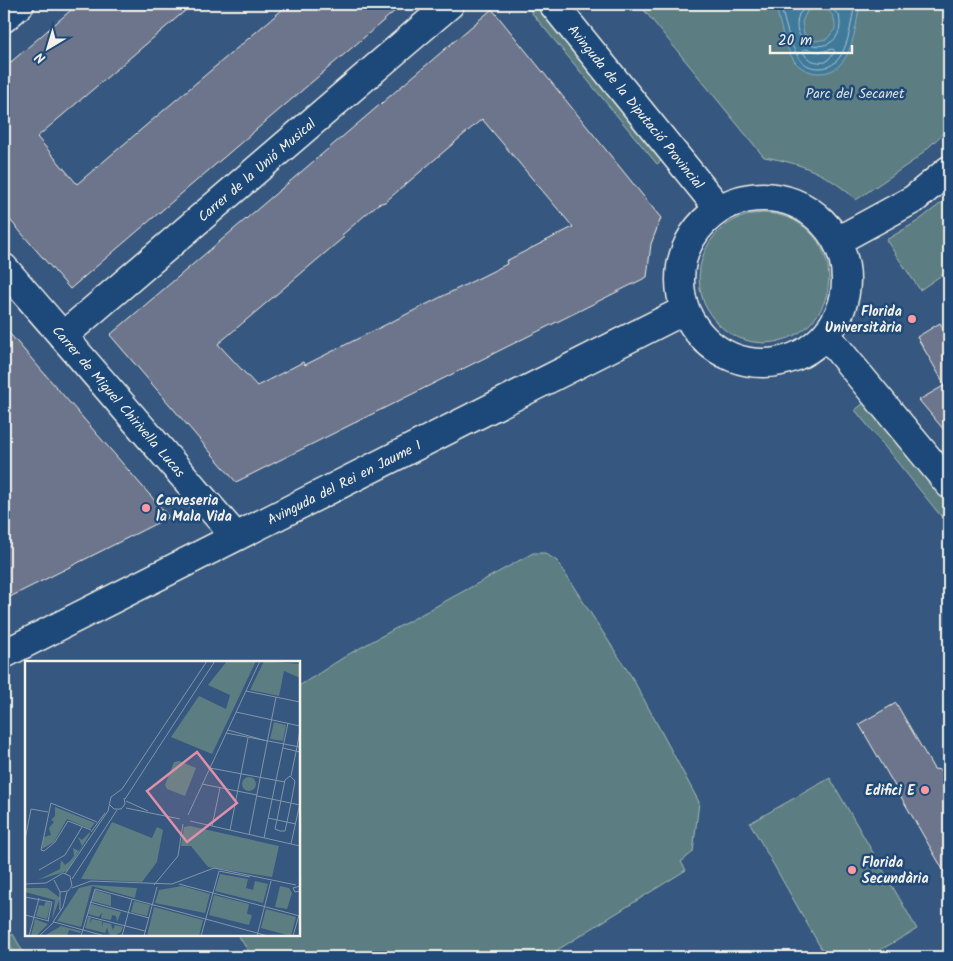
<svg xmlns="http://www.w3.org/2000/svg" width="953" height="961" viewBox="0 0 953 961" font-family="Kalam,sans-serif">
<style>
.green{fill:#5c7e82;stroke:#a8b8b5}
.water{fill:#417a9b;stroke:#89aaba;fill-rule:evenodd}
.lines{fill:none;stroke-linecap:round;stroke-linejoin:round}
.shore{stroke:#acc1c9;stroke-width:1}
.building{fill:#6c758c;stroke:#f4f1e8;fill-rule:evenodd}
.minor-casing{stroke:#f4f1e8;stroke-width:31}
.minor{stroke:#1f4a7a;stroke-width:28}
.poi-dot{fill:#ff9aa2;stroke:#1f4a7a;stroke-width:2}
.labels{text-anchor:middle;stroke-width:5;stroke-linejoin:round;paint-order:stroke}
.park-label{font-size:14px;fill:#dde0d9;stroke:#1f4a7a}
.street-label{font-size:14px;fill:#f4f1e8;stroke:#1f4a7a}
.poi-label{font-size:14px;font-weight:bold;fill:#f4f1e8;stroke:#1f4a7a;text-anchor:end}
.inset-road{fill:none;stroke:#8295a9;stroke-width:1}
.view{fill:#de8fa9;fill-opacity:0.15;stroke:#de8fa9;stroke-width:2.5}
.inset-edge{fill:none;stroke:#f4f1e8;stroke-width:2.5}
</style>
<rect width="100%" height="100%" fill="#36577f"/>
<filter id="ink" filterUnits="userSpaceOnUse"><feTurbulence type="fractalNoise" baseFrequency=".02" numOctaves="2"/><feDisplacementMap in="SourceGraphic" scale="10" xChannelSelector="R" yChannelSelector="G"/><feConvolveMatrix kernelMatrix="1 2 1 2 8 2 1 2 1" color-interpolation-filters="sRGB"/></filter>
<g filter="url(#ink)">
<g class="green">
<path d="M529,4H537L665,158L657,164L526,6Z"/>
<path d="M639,4H949V128L916,159L856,200C829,174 801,163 764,157Z"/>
<path d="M949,197V270L920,290L886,240L918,221Z"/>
<circle cx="764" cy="278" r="65"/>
<path d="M864,403L949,507V526L855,410Z"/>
<path d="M533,553H545L557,561L633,679L699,802L693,852L681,862L686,870L546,957H252L238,935H299V686L349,654Z"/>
<path d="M830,778L917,929L868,957H826L750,823Z"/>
<path d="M13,934L26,957H17L6,939Z"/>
</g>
<path class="water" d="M775,4H860C855,28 852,74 819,73C810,73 801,69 795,62C784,47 780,21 775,4ZM819,7C831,10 836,17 835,29L827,39L815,41L804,34L802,22L807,11Z"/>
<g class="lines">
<g class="shore">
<path d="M780,4C785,20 789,44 799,58C804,65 811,68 819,68C848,69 850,25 855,4"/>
<path d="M810,4L799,14C785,54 849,58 839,15L826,4"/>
<path d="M805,49L820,52L833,49L835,52L826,62C816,63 806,61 803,51Z"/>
</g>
</g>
<g class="building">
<path d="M78,4H193L37,137L77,184L289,4H403L70,289L4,213V68Z"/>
<path d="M492,9L661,218L651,244L647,277L236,482L110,335ZM482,119L573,227L506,261L507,264L305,365L303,362L257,386L218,344L344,237L342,235L378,204L385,202Z"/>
<path d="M940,323L949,339V436L919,400L945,385L917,337Z"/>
<path d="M4,327L169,517L4,600Z"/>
<path d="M896,703L934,769L949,771V880L859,724Z"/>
</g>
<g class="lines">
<defs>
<g id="minor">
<path id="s1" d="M553,4L719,209"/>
<path d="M4,18L20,4"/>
<circle cx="763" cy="280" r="83"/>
<path d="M837,241L914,199L949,170"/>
<path id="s2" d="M4,268L235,536"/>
<path d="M826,335L949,484"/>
<path id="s3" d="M63,336L450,4"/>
<path id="s4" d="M4,654L685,310"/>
</g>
</defs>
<use href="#minor" class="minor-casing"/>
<use href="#minor" class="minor"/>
</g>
</g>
<g class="poi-dot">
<circle cx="912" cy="319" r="5"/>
<circle cx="146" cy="508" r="5"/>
<circle cx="925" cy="790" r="5"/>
<circle cx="852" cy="870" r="5"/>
</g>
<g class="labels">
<g class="park-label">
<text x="855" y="98">Parc del Secanet</text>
</g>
<g class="street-label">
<text dy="5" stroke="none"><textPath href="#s1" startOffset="132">Avinguda de la Diputació Provincial</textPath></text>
<text dy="5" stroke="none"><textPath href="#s3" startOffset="255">Carrer de la Unió Musical</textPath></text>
<text dy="5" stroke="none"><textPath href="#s2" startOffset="176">Carrer de Miguel Chirivella Lucas</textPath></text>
<text dy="5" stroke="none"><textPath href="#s4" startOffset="381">Avinguda del Rei en Jaume I</textPath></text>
</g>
<g class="poi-label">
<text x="902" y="316">Florida<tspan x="902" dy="16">Universitària</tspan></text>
<text x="156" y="505" text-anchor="start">Cerveseria<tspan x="156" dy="16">la Mala Vida</tspan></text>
<text x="915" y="795">Edifici E</text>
<text x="862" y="867" text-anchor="start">Florida<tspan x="862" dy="16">Secundària</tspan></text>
</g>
</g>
<g transform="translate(25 661)">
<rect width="275" height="275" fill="#36577f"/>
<path d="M202,0H231L187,93L146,76L174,35L201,48L205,34L183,24ZM239,0L275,3V17L259,10L254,35L225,29ZM249,61L261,64L258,80L245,78ZM154,100L171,107L160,135L142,128L140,124L149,101ZM217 123a7 7 0 1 1 14 0a7 7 0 1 1-14 0ZM30,146L70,162L65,168L42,158L29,181L17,188L19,176L26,174L24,167L29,161L26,159L30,155ZM87,161L127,177L132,166L138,169L132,201L117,221L56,218ZM165,165L254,185L247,216L183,206L166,185H156L159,166ZM65,171V173L42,210L13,219L35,208L36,199L40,204L45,200L49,195L48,187L54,190L57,185L53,176L57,179ZM195,213L223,218L221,227L228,229L230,220L243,223L238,242L190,230ZM67,224L112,227L110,237L67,225L56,266L32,260L54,227ZM157,225L185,233L180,252L130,242L134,229ZM255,225L264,227L267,232L262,248L250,246ZM0,227H22L35,237L27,258L30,239L0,231ZM70,229L86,234V245L67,240ZM189,234L224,243L222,253L227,254L224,264L184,254ZM21,240L26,242L22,258L11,255L14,244L19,245ZM109,240L125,244L122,255L106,251ZM66,243L96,251L92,261L91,255L87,254L86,259L76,257L77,251L74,256L63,253ZM129,246L178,259L174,275H122ZM241,248L271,256L266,275L236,267ZM63,256L66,257L65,263L67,258L77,260V266L78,261L86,263L88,269L90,264L98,266L96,271L89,275L84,273L82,267L80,272L60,267ZM10,258L23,263L11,275H6ZM36,265L56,270L55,272L44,269L42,275H19Z" fill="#5c7e82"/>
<path class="inset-road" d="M221,30L275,41M211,51L275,65M203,69L242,80M201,72L275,86M272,86L275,69M258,87L275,91M185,107L260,121M266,115L272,86M177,123L232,134M232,135L275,144M100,138L190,0M101,140L123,150M85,144L89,148H96L100,143L99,137M101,147L155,158M163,154L235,0M243,157L271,163M252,159L260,119L265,115L270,120L266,142M252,159L250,168L255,170H260L262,161M165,160L275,185M262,161L266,142M187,165L195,127M66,169L43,160L30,181L19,190L16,189L26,142L72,161M205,169L223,77M66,171L80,152M224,174L251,36M239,177L263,62M0,179L6,148L23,151M266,183L275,142M14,209L40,194L57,166M194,210L225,216M40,213L83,150L86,136L97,128L182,0M47,218L92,149M0,223L21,222L38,212L45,215L47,225L43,230L35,231L29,219M154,223L275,255M129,224L153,195L158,163M275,225L268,227L270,231L275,230M47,227L66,220L147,223L189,207L271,224M0,236L27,241L23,260M65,241L124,257M35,249V231M0,254L24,260M62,255L120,270M28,261L38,246L42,231M4,275L14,237M14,275L29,261L80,275M56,275L70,228L243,275M97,275L107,238M119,275L132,226M176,275L194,210M232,275L246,220M268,275L274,254"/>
<path class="view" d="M172,91L212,142L162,181L122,130Z"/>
<rect width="275" height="275" class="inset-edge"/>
</g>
<rect width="953" height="961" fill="none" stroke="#1f4a7a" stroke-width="20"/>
<rect x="10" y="10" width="933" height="941" fill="none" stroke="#f4f1e8" stroke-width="2" filter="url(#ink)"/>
<g transform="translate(48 48) rotate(218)" stroke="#1f4a7a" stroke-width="4" paint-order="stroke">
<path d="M0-4L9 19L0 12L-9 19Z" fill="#f4f1e8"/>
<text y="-8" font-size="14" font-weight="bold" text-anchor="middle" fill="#f4f1e8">N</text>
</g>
<path d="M770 45v8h82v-8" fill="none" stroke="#f4f1e8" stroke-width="2.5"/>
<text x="778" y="45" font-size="15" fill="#f4f1e8" stroke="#1f4a7a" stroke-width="4" paint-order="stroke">20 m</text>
</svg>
